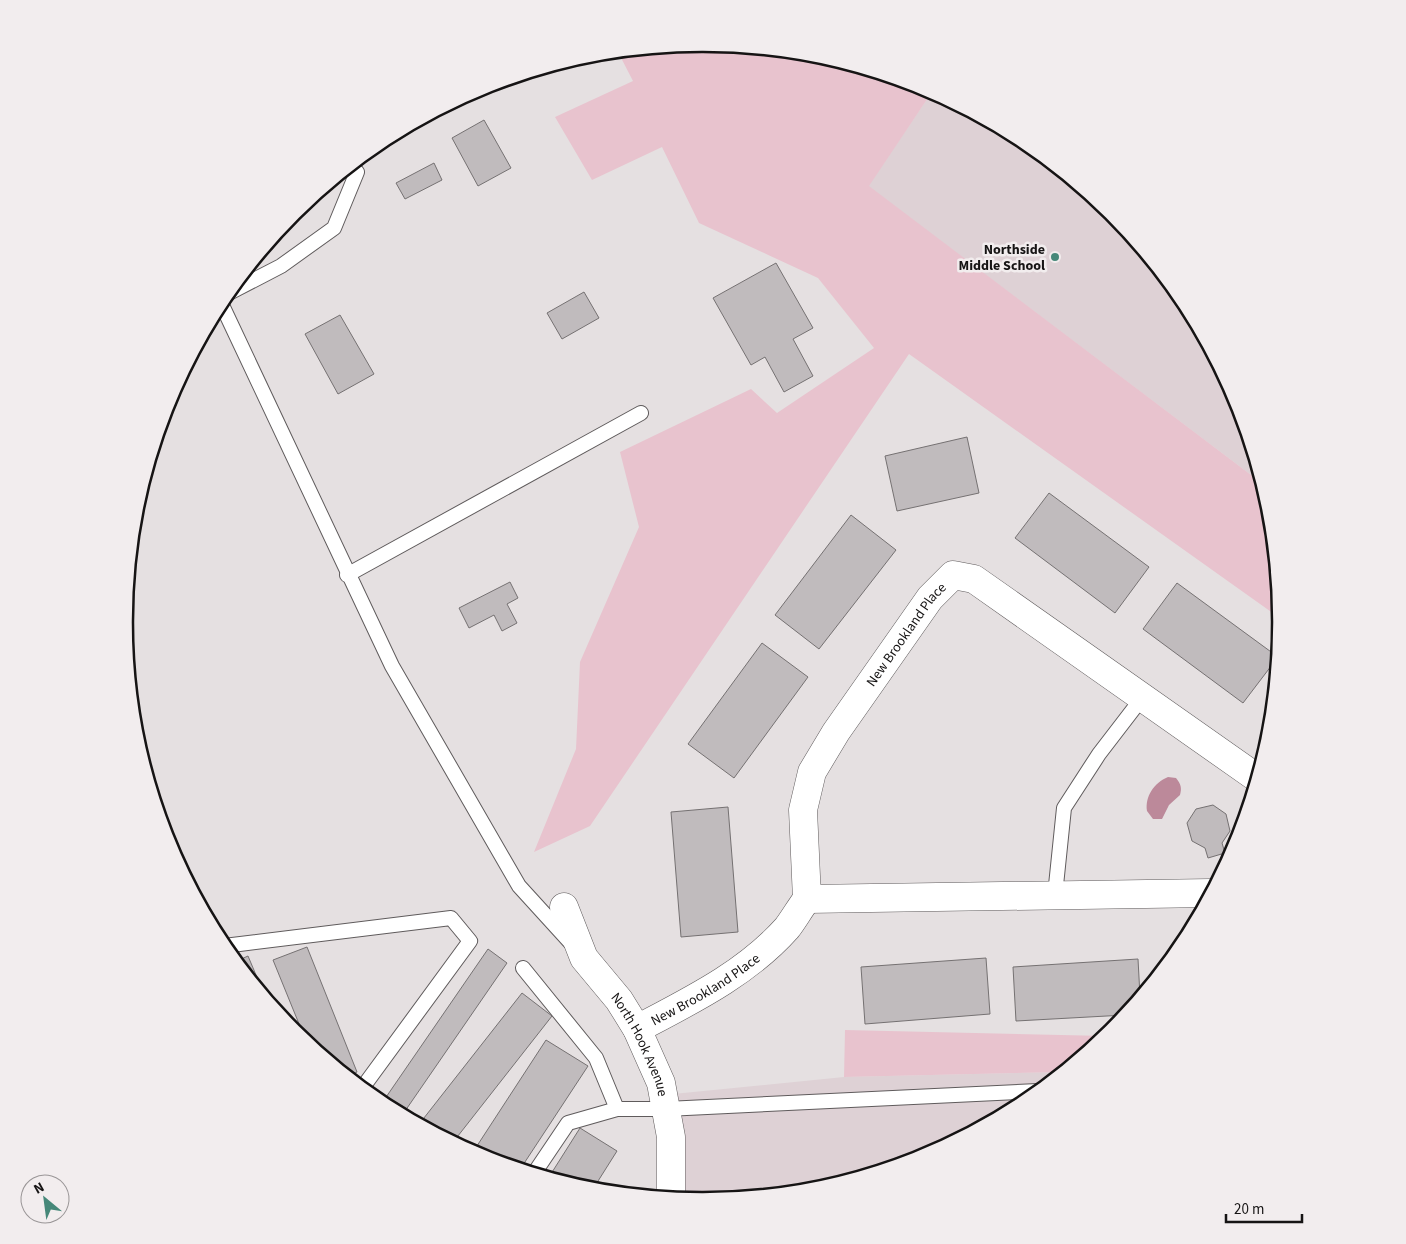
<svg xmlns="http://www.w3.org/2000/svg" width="1406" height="1244" viewBox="0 0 1406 1244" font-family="'Source Sans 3',sans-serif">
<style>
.built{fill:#ded1d5}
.green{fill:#e8c3ce}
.water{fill:#bc899a}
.building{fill:#c0bbbd;stroke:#757172}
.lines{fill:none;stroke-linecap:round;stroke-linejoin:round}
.service-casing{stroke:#5f5b5c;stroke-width:16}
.minor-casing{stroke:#5f5b5c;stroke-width:29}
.service{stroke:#fff;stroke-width:14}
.minor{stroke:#fff;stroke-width:28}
.poi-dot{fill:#468879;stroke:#f2edee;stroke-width:2}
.labels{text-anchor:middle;stroke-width:5;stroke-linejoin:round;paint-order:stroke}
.poi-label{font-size:14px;font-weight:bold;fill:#161414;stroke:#f2edee;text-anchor:end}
.street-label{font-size:14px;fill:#161414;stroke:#f2edee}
.rim{fill:none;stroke:#161414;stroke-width:2.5}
</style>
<rect width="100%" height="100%" fill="#e5e0e1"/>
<g class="built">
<path d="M932,92L1025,141L1112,213L1184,301L1237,401L1263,484L868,186Z"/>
<path d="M1062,1072L1024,1103L924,1156L816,1189L703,1200L671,1197L663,1095L844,1077Z"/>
</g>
<g class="green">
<path d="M703,44L816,55L932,92L869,186L1263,484L1270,509L1281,619L909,354L590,826L534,852L576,749L580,662L639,527L620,452L751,389L777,413L874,348L818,278L699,223L662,147L592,180L555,117L633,81L618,52Z"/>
<path d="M845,1030L1106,1036L1062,1072L844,1077Z"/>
</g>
<path class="water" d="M1168,777L1176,778C1181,784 1182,788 1180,795L1169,805L1162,819H1153L1147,811C1145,796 1154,783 1168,777Z"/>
<g class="building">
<path d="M484,120L511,168L478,186L452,138Z"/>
<path d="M434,163L442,180L405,199L396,183Z"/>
<path d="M776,263L813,328L793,339L813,376L784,392L765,357L751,365L713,298Z"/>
<path d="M584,292L599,318L562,339L547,313Z"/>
<path d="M340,315L374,374L338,394L305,334Z"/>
<path d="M967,437L979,493L897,511L885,456Z"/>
<path d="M1049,493L1149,567L1115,613L1015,538Z"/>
<path d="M851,515L896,550L819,649L775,615Z"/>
<path d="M510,582L518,598L507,604L517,623L502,631L494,615L469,628L459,608Z"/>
<path d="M1177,583L1278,657L1243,703L1143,629Z"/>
<path d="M762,643L808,677L734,778L688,744Z"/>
<path d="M1213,805L1226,814L1230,831L1222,843L1225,853L1208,858L1205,848L1192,841L1187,823L1196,809Z"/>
<path d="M728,807L738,932L681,937L671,812Z"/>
<path d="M307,947L357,1072L349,1076L306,1041L273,960Z"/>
<path d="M488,949L507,963L403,1114L382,1103Z"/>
<path d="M248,956L264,994L237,961Z"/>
<path d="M986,958L990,1014L865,1024L861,967Z"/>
<path d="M1138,959L1140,996L1125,1015L1016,1021L1013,967Z"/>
<path d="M522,993L552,1016L454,1141L420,1123Z"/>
<path d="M546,1040L588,1066L521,1168L473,1152Z"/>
<path d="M580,1128L617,1151L593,1189L549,1177Z"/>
</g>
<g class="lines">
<defs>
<g id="service">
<path d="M227,294L281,266L334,228L357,172"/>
<path d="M221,303L392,666L519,886L570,942"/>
<path d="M347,575L641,413"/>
<path d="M1055,895L1064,808L1099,754L1142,698"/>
<path d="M224,946L451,918L470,941L363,1087"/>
<path d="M523,968L596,1058L617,1109H666L1038,1091"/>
<path d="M535,1172L568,1123L617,1109"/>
</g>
<g id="minor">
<path id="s1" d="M1211,893L807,899L803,810L812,772L836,732L930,598L953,575L974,579L1257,778"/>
<path id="s2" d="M564,907L584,958L619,1000L637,1029L661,1083L671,1137V1197"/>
<path id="s3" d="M637,1029C690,1001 746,974 787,928C794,919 800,908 807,899"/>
</g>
</defs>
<use href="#service" class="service-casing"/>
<use href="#minor" class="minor-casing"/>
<use href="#service" class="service"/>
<use href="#minor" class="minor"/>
</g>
<circle class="poi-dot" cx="1055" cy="257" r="5"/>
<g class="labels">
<g class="poi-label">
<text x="1045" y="254">Northside<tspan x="1045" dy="16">Middle School</tspan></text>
</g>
<g class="street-label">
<text dy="5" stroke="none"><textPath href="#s1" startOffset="699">New Brookland Place</textPath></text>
<text dy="5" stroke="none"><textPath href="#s3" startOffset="79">New Brookland Place</textPath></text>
<text dy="5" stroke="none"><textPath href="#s2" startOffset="159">North Hook Avenue</textPath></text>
</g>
</g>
<path d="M0 0H1406V1244H0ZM702 52H703A569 569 0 0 1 1272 621V623A569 569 0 0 1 703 1192H702A569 569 0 0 1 133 623V621A569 569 0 0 1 702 52Z" fill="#f2edee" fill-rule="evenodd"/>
<path class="rim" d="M702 52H703A569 569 0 0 1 1272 621V623A569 569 0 0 1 703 1192H702A569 569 0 0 1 133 623V621A569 569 0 0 1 702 52Z"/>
<g transform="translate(45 1199) rotate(331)"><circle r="24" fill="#f2edee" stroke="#9a9697"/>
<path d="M0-4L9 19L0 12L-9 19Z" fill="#468879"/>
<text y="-8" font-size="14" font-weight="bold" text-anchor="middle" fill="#161414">N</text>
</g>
<path d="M1226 1214v8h76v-8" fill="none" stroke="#161414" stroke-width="2.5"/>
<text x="1234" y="1214" font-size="15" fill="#161414" stroke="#f2edee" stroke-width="4" paint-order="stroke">20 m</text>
</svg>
